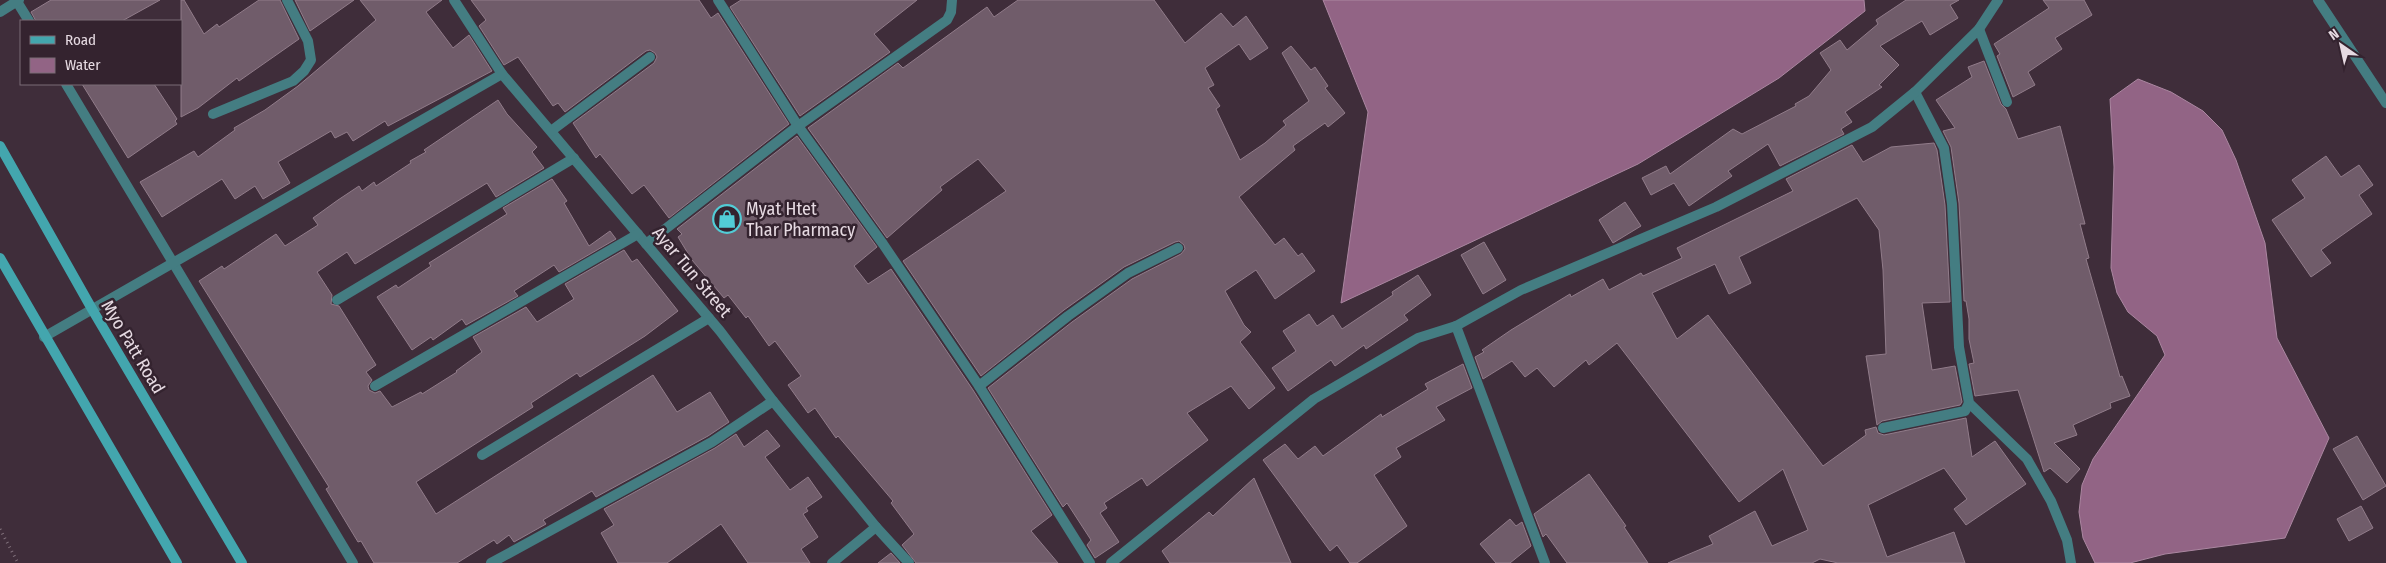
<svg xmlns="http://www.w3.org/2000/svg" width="2386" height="563" viewBox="0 0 2386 563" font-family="'Fira Sans Condensed',sans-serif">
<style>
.water{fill:#926485;stroke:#ab87a1}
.building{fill:#705c6a;stroke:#917c8a}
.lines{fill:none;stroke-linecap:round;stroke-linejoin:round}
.path{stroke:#82727d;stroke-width:3;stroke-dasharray:1 4;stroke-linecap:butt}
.street{stroke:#447d82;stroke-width:10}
.secondary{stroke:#43a6ae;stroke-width:10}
.labels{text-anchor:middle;stroke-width:5;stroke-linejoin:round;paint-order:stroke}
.poi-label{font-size:18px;fill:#e6dae2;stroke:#34232f;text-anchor:start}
.street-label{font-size:18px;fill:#e6dae2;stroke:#34232f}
</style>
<rect width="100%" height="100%" fill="#3f2d3a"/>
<g class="water">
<path d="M1323,0H1864L1865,11L1779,78L1638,164L1341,303L1368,112Z"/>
<path d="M2138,79L2171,92L2203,111L2222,130L2236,160L2265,243L2277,338L2329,438L2285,538L2165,554L2130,563H2095L2083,538L2079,512L2082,485L2093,459L2165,355L2157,336L2128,312L2117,293L2111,268L2114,167L2110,99Z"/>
</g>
<g class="building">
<path d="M51,0H160L122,21H36L31,12Z"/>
<path d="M181,0H184L204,34L217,24L219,27L259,0H280L299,39L239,81L237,78L198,108L181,117Z"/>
<path d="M295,0H354L310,31Z"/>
<path d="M360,0H442L426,12L453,48L469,35L492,71L388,126L385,121L353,141L347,132L335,138L331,131L278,162L290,183L263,199L255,186L235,199L222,179L162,217L140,182L194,151L198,157L235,130L234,128L265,110L298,86L376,20Z"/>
<path d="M471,0H699L711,18L718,13L789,124L669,218L644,185L632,194L600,154L596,158L573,123L654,63L657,57L655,53L650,50L646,51L565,112L558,103L553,106L518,57L504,65L479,26L486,20Z"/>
<path d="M741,0H917L874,34L890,52L800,116L730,7Z"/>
<path d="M1018,0H1154L1185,43L1221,13L1233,27L1246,16L1268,48L1250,60L1239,44L1205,68L1214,85L1208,88L1220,106L1216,109L1240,160L1265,143L1286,125L1283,121L1309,101L1282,53L1291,46L1311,70L1315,67L1328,86L1325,88L1345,113L1328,127L1325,123L1293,146L1295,150L1239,197L1275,245L1284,238L1298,256L1302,253L1315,271L1275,299L1256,270L1225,291L1244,325L1251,332L1240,342L1275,388L1249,409L1231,386L1187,413L1208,440L1147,486L1142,478L1104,503L1107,508L1100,513L1119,542L1095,558L1087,545L1091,540L1067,503L1063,507L988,388L1072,322L1132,279L1181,254L1185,249L1184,245L1179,241L1175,242L1124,267L1064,310L981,376L903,261L1006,191L978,159L940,187L942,190L887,238L808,128L898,63L903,68L987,7L994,17Z"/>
<path d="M1906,0H1959L1950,5L1958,18L1930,35L1922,21L1880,46L1899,65L1879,85L1882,87L1845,112L1852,122L1841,129L1844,134L1780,166L1768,144L1728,171L1732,176L1689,206L1674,183L1651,195L1642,178L1666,166L1670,174L1733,129L1742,134L1796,106L1795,104L1809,96L1831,70L1820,53L1840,40L1847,50L1878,24L1876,20Z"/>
<path d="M2043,0H2084L2092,15L2055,38L2062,49L2028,72L2035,85L2013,97L1997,56L2000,54L1994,44L2049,8Z"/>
<path d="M1984,61L2001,104L2006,109L2018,139L2060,126L2085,224H2080L2089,258L2086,259L2120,377L2122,376L2130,396L2110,403L2111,408L2073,425L2077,435L2054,443L2080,469L2067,483L2050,468L2044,472L2018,390L1975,396L1969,364L1974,363L1969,339V319L1966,301H1964L1959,203L1951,147L1943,131L1955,128L1936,100L1972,77L1968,67Z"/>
<path d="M82,84H154L177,119L175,121L177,124L128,158Z"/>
<path d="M498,100L507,114L537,147L532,152L544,168L496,197L487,183L355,264L347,252L317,272L332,295L331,304L339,306L376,365L366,372L372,380L368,386L369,390L375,393L380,391L392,407L421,392L422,394L457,372L456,371L482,352L473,337L526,307L537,322L574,299L565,284L624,250L632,262L637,259L678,311L645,336L580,377L577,373L531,403L533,407L416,482L436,514L653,375L677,412L710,392L729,422L708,436L596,497L592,491L543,520L546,524L514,542L509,535L497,544L494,540L457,563H374L361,541L358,542L326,489L329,487L199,281L222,266L224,269L276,234L285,246L318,225L313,218L338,200L359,186L362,191L374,182L376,186L411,163L410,161L426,152L424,150Z"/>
<path d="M797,136L877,247L854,266L868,284L891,269L973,390L1052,515L1031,531L1058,563H916L902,545L914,534L891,503L893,501L838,436L836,438L815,408L808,413L788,385L801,376L775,341L769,346L748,316L746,318L728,295L724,298L692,260L678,237L682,234L677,229Z"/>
<path d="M1934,143L1937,150L1945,205L1950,302L1922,303L1932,370L1955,366L1962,402L1960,405L1882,421L1877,425L1866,356L1886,354L1883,270L1879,230L1857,198L1739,257L1751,283L1729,294L1715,264L1652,293L1677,339L1708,315L1823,466L1866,435L1865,430L1876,427L1878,433L1884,435L1966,418L1972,457L1995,441L2026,484L1966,525L1954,509L1967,499L1944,468L1868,505L1887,557L1954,532L1965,563H1838L1820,559L1812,563H1668L1713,544L1709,536L1755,511L1772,546L1808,530L1783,469L1739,502L1617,343L1589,365L1586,360L1554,387L1537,368L1525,377L1512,361L1483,379L1475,357L1484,352L1482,350L1511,330L1570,294L1571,297L1603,279L1609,290L1641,273L1643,276L1682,258L1677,248L1793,191L1786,179L1852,145L1863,162L1891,147Z"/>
<path d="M2326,156L2341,177L2359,165L2373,185L2359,195L2372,214L2321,250L2331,263L2311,277L2272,220L2305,198L2292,180Z"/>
<path d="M552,179L567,201L564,203L589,246L610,231L616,239L559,272L554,265L514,291L518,296L466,325L462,319L433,340L431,337L412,350L377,297L396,285L398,288L431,266L429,263L507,214L503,208Z"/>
<path d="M1625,202L1641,226L1613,243L1599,220Z"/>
<path d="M1484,242L1506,280L1483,294L1461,255Z"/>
<path d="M1418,275L1431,295L1404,315L1408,320L1366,349L1364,345L1335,366L1331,360L1288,391L1272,368L1296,351L1283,331L1309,314L1317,326L1333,315L1342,329L1393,295L1392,292Z"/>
<path d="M1463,364L1472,388L1436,407L1445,420L1396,448L1401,457L1374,475L1407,526L1357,563H1350L1337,545L1330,551L1263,460L1285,444L1298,459L1315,446L1323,456L1381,414L1382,417L1428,389L1425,384Z"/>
<path d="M767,430L780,446L765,457L790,490L808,477L822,497L806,508L808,511L803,514L818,537L801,549L810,563H748L721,524L667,563H618L601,533L614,525L604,509L715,448L736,434L744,447Z"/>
<path d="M2357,436L2386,486L2363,500L2333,449Z"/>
<path d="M1589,474L1626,526L1624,527L1648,563H1567L1546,534L1543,537L1534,514Z"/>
<path d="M1254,478L1291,563H1170L1162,551L1209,512L1213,516Z"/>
<path d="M2361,506L2373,528L2349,541L2337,519Z"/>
<path d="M1510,519L1516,526L1522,522L1531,546L1510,563H1496L1480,544Z"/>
<path d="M891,553L900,563H878Z"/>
</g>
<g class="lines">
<path class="path" d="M0,529L18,563"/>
<g class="street">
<path d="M16,0L29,21"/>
<path d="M454,0L502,74L720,331L773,401L876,527L909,563"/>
<path d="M718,0L798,126L883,244L979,386L1090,563"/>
<path d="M2318,0L2386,103"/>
<path d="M0,12L19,0"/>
<path d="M1979,29L2007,102"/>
<path d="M66,84L353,563"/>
<path d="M1915,92L1944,148L1952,204L1959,347L1969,403L2027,459L2051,501L2067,540L2071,563"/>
<path d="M213,114L293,81L304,71L311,60L308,41L287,0"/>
<path d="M551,131L650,57"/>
<path d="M646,244L798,126L947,20L951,12L952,0"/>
<path d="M337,300L574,158"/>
<path d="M1456,326L1545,563"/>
<path d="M44,337L502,74"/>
<path d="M375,386L638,234"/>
<path d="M979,386L1068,316L1128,273L1178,248"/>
<path d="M1883,428L1965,411L1969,403"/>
<path d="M482,455L709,318"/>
<path d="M491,563L712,442L773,401"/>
<path d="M832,563L876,527"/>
<path d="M1111,563L1314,399L1418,338L1456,326L1521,290L1716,207L1872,127L1915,92L1979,29L1998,0"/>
</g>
<g class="secondary">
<path d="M0,146L92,309L242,563"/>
<path d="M0,258L177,563"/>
</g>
</g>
<defs>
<symbol id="shop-ring" viewBox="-11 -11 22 22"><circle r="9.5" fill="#34232f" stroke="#52ccd6" stroke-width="1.5"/><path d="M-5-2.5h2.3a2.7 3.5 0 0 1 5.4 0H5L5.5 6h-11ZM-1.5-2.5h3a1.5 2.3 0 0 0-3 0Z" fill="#52ccd6"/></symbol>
</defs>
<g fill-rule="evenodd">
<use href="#shop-ring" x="711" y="203" width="32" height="32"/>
</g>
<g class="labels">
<g class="poi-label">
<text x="746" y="215">Myat Htet<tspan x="746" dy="21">Thar Pharmacy</tspan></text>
</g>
<g class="street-label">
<text transform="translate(692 272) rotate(50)" y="6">Ayar Tun Street</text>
<text transform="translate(133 347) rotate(59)" y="6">Myo Patt Road</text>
</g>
</g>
<rect x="20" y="20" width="162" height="65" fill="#34232f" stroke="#7b6c77"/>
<rect x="30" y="36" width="25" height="8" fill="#43a6ae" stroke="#7b6c77"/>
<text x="65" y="45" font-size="15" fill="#e6dae2">Road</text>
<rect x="30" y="58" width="25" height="15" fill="#926485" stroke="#7b6c77"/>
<text x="65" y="70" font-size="15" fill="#e6dae2">Water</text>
<g transform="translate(2341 45) rotate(326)" stroke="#34232f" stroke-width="4" paint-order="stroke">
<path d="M0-4L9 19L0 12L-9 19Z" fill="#e6dae2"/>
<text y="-8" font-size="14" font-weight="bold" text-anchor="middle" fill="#e6dae2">N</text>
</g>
</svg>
